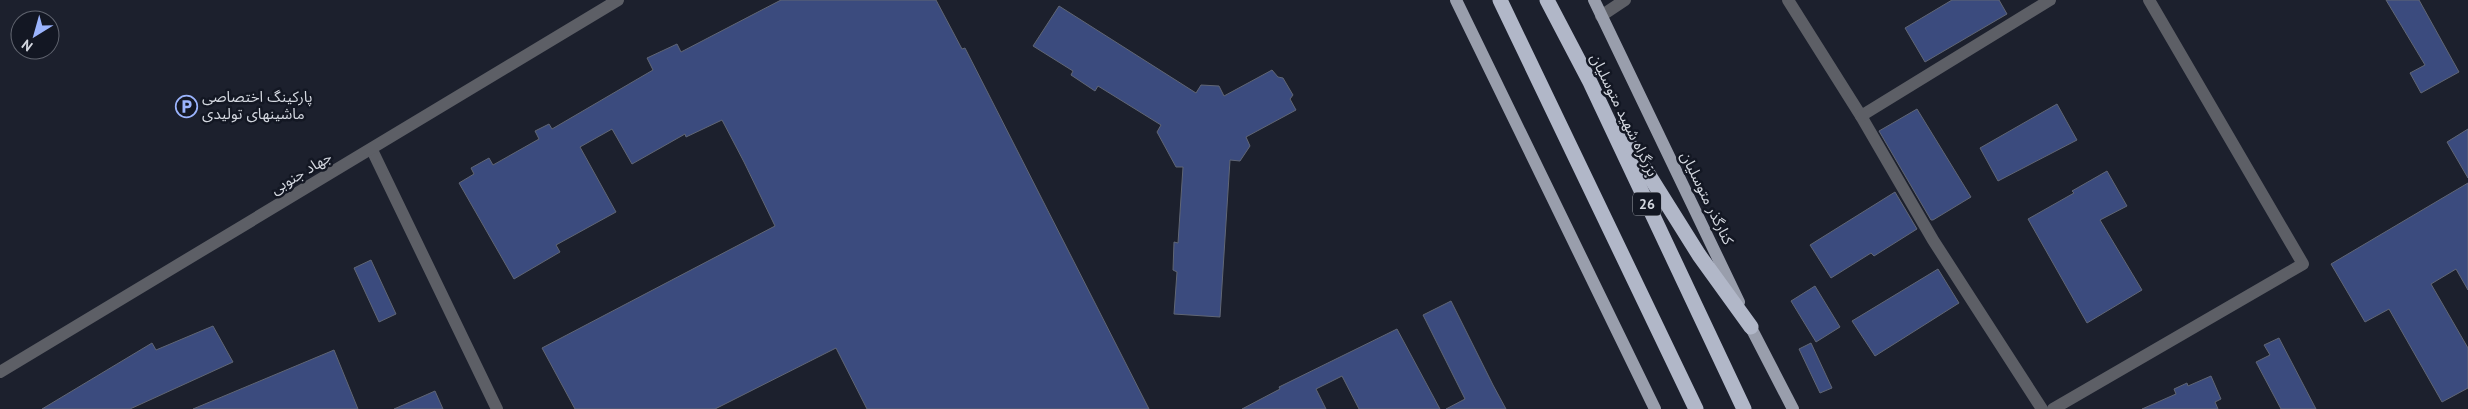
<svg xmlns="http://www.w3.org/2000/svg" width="2468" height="409" viewBox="0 0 2468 409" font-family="'PT Sans','Noto Sans Arabic',sans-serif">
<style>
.building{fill:#3b4b7e;stroke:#606675}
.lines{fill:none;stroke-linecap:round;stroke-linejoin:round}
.minor{stroke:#5d5f66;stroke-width:12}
.major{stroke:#999eac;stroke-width:12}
.highway{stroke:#b1b7c8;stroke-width:15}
.labels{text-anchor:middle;stroke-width:5;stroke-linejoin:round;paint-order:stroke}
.shield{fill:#131723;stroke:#9a9ea7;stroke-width:1}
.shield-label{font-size:14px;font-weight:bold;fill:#d4d8e0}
.poi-label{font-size:15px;fill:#d4d8e0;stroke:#131723;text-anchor:start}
.street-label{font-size:15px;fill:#d4d8e0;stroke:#131723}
</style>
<rect width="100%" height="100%" fill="#1c202d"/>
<g class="building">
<path d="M781,0H936L962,49L965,48L1149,409H867L836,348L715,409H575L542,348L775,226L744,162L722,120L686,137L685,134L632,164L612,129L580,147L616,212L556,245L560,252L514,279L459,183L474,174L471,168L489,158L493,165L539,139L535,131L549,124L552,129L653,70L647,58L677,44L681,52Z"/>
<path d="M1952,0H1999L2007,14L1925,62L1905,28Z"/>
<path d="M2386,0H2419L2459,72L2421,93L2410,73L2425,65Z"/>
<path d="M1059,6L1196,93L1201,85L1219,86L1224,96L1272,70L1278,77L1283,78L1293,95L1290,99L1296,110L1246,137L1250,146L1240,161L1230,160L1220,317L1174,314L1177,272L1173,270L1174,242L1178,243L1183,167H1176L1157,132L1161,125L1098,86L1095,91L1071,75L1073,71L1033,46Z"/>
<path d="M2057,104L2077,140L1998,181L1980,148Z"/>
<path d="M1917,109L1971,197L1933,220H1931L1879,131Z"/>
<path d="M2468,129V178L2447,142Z"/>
<path d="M2107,171L2127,206L2100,220L2142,290L2087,323L2028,219L2074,193L2072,191Z"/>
<path d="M2468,183V290L2456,269L2431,284L2468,348V388L2442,402L2389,309L2365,322L2331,264Z"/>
<path d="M1895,192L1917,229L1874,256L1871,253L1831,278L1810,245Z"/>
<path d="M371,260L396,314L379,322L354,268Z"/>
<path d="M1938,269L1959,303L1875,356L1852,321Z"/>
<path d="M1815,286L1840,327L1816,342L1791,301Z"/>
<path d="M1451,301L1493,385L1506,409H1446L1465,399L1423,315Z"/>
<path d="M213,326L233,362L130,409H42L152,343L156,350Z"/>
<path d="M1397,329L1440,409H1359L1342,376L1316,389L1326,409H1242L1280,389L1279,387Z"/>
<path d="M2279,338L2316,409H2281L2256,362L2270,355L2264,345Z"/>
<path d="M1811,343L1832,388L1820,393L1799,349Z"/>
<path d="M334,350L358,409H193Z"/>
<path d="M2211,376L2221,399L2215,402L2218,409H2142L2176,394L2174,389L2187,383L2188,386Z"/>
<path d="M435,391L443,409H394Z"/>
</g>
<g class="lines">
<g class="minor">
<path d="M1788,0L1861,116L1933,240L2042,409"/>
<path d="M1601,16L1625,0"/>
<path d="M1861,116L2050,0"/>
<path d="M372,150L497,409"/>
<path d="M0,372L618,0"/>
<path d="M2053,409L2303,264L2149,0"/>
</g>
<g class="major">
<path d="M1456,0L1655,409"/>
<path d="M1594,0L1739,302"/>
<path d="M1747,320L1793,409"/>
</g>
<g class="highway">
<path d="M1500,0L1696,409"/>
<path d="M1547,0L1590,82L1744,409"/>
<path d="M1625,137L1699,255L1751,327"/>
</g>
</g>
<defs>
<symbol id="parking-ring" viewBox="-11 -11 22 22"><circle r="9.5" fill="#131723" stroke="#9bb4fd" stroke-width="1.5"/><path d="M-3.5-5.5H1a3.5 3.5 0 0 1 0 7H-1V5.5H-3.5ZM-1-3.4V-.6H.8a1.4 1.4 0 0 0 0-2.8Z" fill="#9bb4fd"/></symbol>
</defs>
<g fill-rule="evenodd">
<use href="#parking-ring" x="174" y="94" width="25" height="25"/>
</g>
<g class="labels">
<rect class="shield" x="1633" y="192.5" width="28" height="23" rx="4"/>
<g class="shield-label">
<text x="1647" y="209">26</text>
</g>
<g class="poi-label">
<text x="202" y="102">پارکینگ اختصاصی<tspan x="202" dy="17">ماشینهای تولیدی</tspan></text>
</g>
<g class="street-label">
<text transform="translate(1624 115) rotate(64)" y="5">بزرگراه شهید متوسلیان</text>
<text transform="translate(301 173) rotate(-31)" y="5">جهاد جنوبی</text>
<text transform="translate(1707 198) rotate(64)" y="5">کنارگذر متوسلیان</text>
</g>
</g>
<g transform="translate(35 35) rotate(217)"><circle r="24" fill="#131723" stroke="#60646f"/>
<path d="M0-4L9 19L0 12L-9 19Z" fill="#9bb4fd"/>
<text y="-8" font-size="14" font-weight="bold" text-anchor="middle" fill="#d4d8e0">N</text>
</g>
</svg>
